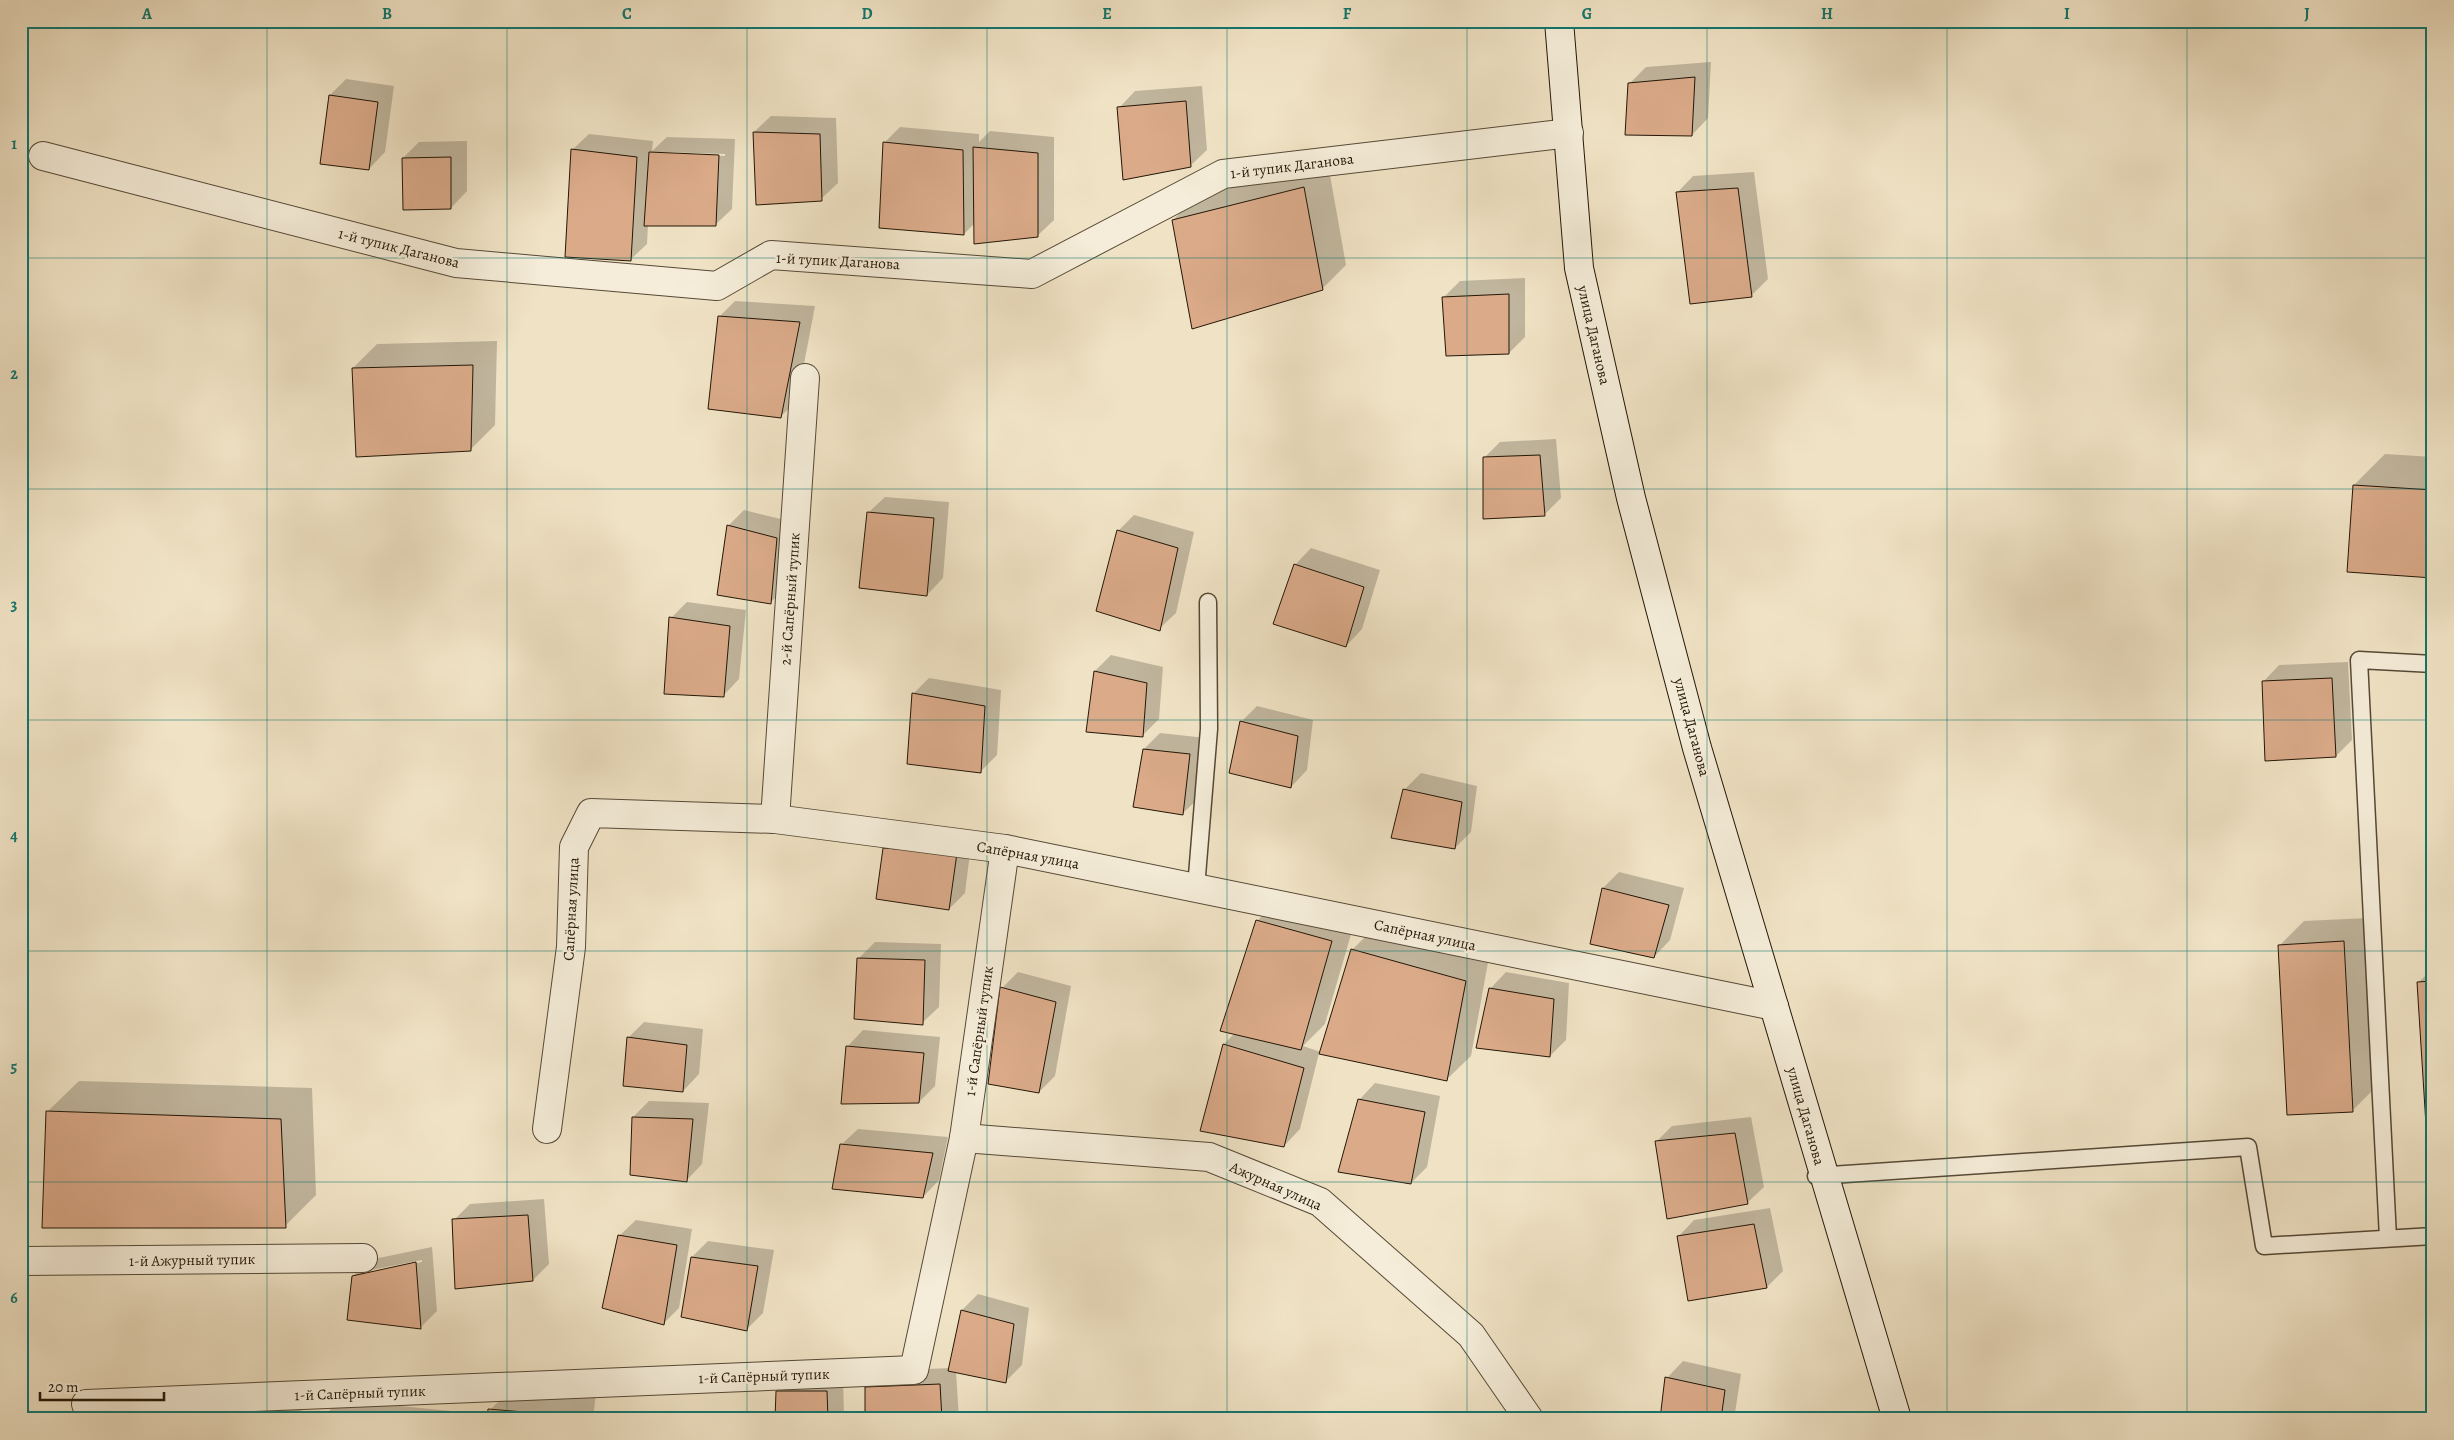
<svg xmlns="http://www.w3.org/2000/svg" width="2454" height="1440" viewBox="0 0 2454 1440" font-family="Alegreya,serif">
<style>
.shadow{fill:#0003;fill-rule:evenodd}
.building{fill:#daaa89;stroke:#231606}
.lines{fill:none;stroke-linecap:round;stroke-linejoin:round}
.service-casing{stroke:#564936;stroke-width:19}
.minor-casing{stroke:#564936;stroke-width:30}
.secondary-casing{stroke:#231606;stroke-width:30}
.service{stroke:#f5edd9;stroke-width:16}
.minor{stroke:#f5edd9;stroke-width:28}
.secondary{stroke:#f5edd9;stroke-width:28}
.grid{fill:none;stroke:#0f766e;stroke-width:1;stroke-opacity:0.55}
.labels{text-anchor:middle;stroke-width:4.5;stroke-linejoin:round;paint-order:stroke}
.street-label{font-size:15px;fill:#231606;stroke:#f5edd9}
.neatline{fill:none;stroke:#0f766e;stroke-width:2}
.grid-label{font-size:16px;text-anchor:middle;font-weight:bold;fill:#0f766e}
</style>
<rect width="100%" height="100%" fill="#f0e3c5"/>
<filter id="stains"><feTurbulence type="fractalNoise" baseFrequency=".004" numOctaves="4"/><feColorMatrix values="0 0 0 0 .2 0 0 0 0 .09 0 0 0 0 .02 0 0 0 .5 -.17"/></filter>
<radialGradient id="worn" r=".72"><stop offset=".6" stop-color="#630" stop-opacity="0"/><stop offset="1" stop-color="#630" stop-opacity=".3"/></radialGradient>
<g class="shadow">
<path d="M1711,62L1708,118L1692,135L1629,84L1646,67Z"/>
<path d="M346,79L394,86L385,152L369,169L330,95Z"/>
<path d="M1202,86L1207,150L1190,166L1119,108L1135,91Z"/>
<path d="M771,116L836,118L838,183L821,199L757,203L754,132Z"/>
<path d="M900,127L979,134V142L990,131L1054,137V220L1037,236L975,223L964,234L880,227L884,143Z"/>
<path d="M589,134L653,141L652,151L667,137L735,139L732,209L715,225H648L647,244L630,260L572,150ZM664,152L725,154V156L664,154Z"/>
<path d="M467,141V191L451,208L403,158L419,142Z"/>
<path d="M1328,164L1346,265L1322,289L1173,220L1197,196Z"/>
<path d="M1754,172L1768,279L1752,295L1677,193L1693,176Z"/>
<path d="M1525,278V337L1509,353L1443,298L1460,281Z"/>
<path d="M735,301L815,306L797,401L780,417L719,317Z"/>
<path d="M497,341L495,425L471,449L353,368L377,344Z"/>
<path d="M1556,439L1561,498L1545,514L1484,458L1500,442Z"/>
<path d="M2385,454L2433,457V576L2354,485Z"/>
<path d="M885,497L949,502L943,578L927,595L868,513Z"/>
<path d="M744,510L793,522L787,586L771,602L728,526Z"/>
<path d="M1134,515L1194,532L1176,613L1159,629L1118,531Z"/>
<path d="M1311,548L1380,570L1362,629L1346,646L1295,565Z"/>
<path d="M687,602L746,610L739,679L723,696L671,618Z"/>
<path d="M1111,655L1163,667L1159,719L1143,735L1095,671Z"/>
<path d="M2348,662L2352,740L2336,756L2263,682L2279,665Z"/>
<path d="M929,678L1001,690L997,755L981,771L913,694Z"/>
<path d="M1257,706L1313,720L1307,770L1291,787L1241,722Z"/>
<path d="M1160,733L1206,738L1199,798L1182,814L1144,749Z"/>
<path d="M1421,773L1477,786L1471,832L1455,848L1404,790Z"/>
<path d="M901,832L972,837L965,893L949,909L884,848Z"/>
<path d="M1619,872L1684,888L1670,940L1654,957L1603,888Z"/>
<path d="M1281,897L1356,917L1325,1024L1303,1046L1321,1052L1352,950L1376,926L1489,957L1471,1056L1446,1080L1319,1053L1300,1129L1284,1146L1224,1044L1235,1033L1257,921Z"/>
<path d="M2368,918L2377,1086L2353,1110L2280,945L2304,921Z"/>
<path d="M875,942L941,944L939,1007L922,1023L859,958Z"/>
<path d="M2433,968V1171L2419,982Z"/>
<path d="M1018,972L1071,986L1055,1076L1039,1092L1002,988Z"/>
<path d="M1506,972L1569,983L1566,1040L1550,1056L1490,989Z"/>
<path d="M644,1022L703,1029L699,1074L683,1091L628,1038Z"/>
<path d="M863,1030L940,1037L935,1086L919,1102L847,1047Z"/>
<path d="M79,1081L312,1088L316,1195L285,1226L47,1112Z"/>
<path d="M1375,1083L1440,1096L1427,1167L1411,1183L1359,1100Z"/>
<path d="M649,1101L709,1103L702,1164L686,1181L633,1117Z"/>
<path d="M1751,1117L1764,1187L1747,1203L1656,1142L1672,1126Z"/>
<path d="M858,1129L948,1137L939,1180L923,1197L841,1145Z"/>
<path d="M544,1199L549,1264L533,1280L454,1220L470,1204Z"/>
<path d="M1770,1208L1783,1271L1767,1287L1678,1237L1694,1220Z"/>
<path d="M636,1220L692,1229L679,1308L663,1324L619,1236Z"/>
<path d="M708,1241L774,1250L763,1313L747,1329L692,1257Z"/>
<path d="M432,1247L437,1311L421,1327L348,1318L353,1276L369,1260ZM422,1260V1262L366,1274V1271Z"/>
<path d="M978,1294L1029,1308L1022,1365L1006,1381L956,1371L959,1419H866L867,1388L883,1371L950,1368L962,1310Z"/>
<path d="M1683,1361L1741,1374L1734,1419H1661L1667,1378Z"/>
<path d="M793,1375H843L844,1419H776L777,1391Z"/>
<path d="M514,1386L596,1393L593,1419H488L490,1410Z"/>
<path d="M340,1400L461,1412L460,1419H321Z"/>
<path d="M196,1404L195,1419H90L103,1405Z"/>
<path d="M301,1409L300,1419H213L222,1410Z"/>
</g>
<g class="building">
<path d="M1695,77L1692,136L1625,135L1628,83Z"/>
<path d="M329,95L378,102L369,170L320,164Z"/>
<path d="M1186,101L1191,167L1123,180L1117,107Z"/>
<path d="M753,132L820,134L822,201L756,205Z"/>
<path d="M883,142L963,150L964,235L879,228Z"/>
<path d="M973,147L1038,153V237L974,244Z"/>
<path d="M571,149L637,157L631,261L565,257Z"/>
<path d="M649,152L719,155L716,226H644Z"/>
<path d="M451,157V209L403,210L402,158Z"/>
<path d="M1304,187L1323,290L1192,329L1172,220Z"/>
<path d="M1738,188L1752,297L1690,304L1676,192Z"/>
<path d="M1509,294V354L1446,356L1442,297Z"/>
<path d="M718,316L800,322L781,418L708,409Z"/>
<path d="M473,365L471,451L356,457L352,368Z"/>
<path d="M1540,455L1545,516L1483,519V457Z"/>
<path d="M2353,485L2433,490V578L2347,572Z"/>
<path d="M867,512L934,518L927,596L859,588Z"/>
<path d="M727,525L777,538L771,604L717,595Z"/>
<path d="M1117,530L1178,548L1160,631L1096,611Z"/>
<path d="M1294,564L1364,587L1346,647L1273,624Z"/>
<path d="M669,617L730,626L724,697L664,694Z"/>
<path d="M1094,671L1147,683L1143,737L1086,732Z"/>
<path d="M2332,678L2336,757L2265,761L2262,681Z"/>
<path d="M912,693L985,706L981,773L907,764Z"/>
<path d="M1240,721L1298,736L1291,788L1229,773Z"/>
<path d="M1143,749L1190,754L1183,815L1133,807Z"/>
<path d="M1403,789L1462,802L1455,849L1391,838Z"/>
<path d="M883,848L957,853L949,910L876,899Z"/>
<path d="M1602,888L1669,905L1654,958L1590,944Z"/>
<path d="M1256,920L1332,941L1301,1050L1220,1031Z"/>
<path d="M2344,941L2353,1112L2287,1115L2278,945Z"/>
<path d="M1351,949L1466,981L1447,1081L1319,1054Z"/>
<path d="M857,958L925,960L923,1025L854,1019Z"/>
<path d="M2433,981V1173H2429L2417,982Z"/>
<path d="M1000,987L1056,1002L1039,1093L988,1084Z"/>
<path d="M1489,988L1554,999L1550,1057L1476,1048Z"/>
<path d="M627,1037L687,1045L683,1092L623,1086Z"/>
<path d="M1223,1044L1304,1068L1284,1147L1200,1131Z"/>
<path d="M846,1046L924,1053L919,1103L841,1104Z"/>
<path d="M1358,1099L1425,1112L1411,1184L1338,1172Z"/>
<path d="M46,1111L281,1119L286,1228H42Z"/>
<path d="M632,1117L693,1119L687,1182L630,1175Z"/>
<path d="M1735,1133L1748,1204L1667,1219L1655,1141Z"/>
<path d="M840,1144L933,1153L923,1198L832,1189Z"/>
<path d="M528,1215L533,1281L455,1289L452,1219Z"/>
<path d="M1754,1224L1767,1288L1688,1301L1677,1236Z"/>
<path d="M618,1235L677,1245L664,1325L602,1308Z"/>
<path d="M691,1257L758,1266L747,1331L681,1317Z"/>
<path d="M416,1262L421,1329L347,1320L352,1276Z"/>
<path d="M961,1310L1014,1324L1006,1383L948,1371Z"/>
<path d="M1665,1377L1725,1390L1721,1419H1660Z"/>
<path d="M940,1384L942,1419H865V1387Z"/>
<path d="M776,1391H827L828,1419H775Z"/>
<path d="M488,1409L573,1416V1419H487Z"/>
</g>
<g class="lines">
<defs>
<g id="service">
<path d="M1196,888L1209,729L1208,602"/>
<path d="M1816,1176L2248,1147L2264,1246L2433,1236"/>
<path d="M2388,1238L2359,660L2433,664"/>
</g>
<g id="minor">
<path d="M43,156L456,263L717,286L771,255L1032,274L1223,174L1569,133"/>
<path d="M775,819L805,378"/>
<path d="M547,1129L571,947L574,847L591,813L775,819L1005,849L1774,1006"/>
<path d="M964,1138L1209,1157L1320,1202L1471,1335L1529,1419"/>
<path d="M21,1261L363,1258"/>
<path d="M86,1404L914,1370L964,1138L1005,849"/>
</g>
<path id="secondary" d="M1559,21L1579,268L1631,498L1697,748L1897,1419"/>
</defs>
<use href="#service" class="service-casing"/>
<use href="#minor" class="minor-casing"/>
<use href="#secondary" class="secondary-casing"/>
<use href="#service" class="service"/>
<use href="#minor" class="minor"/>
<use href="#secondary" class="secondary"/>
</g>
<path class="grid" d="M267,21V1419M507,21V1419M747,21V1419M987,21V1419M1227,21V1419M1467,21V1419M1707,21V1419M1947,21V1419M2187,21V1419M21,258H2433M21,489H2433M21,720H2433M21,951H2433M21,1182H2433"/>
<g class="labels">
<g class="street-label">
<text transform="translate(1292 166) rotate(-7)" y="5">1-й тупик Даганова</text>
<text transform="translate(399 248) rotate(14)" y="5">1-й тупик Даганова</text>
<text transform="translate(838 261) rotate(3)" y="5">1-й тупик Даганова</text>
<text transform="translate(1594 335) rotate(77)" y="5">улица Даганова</text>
<text transform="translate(790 599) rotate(-86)" y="5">2-й Сапёрный тупик</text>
<text transform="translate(1692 727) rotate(75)" y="5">улица Даганова</text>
<text transform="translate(1028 855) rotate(10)" y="5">Сапёрная улица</text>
<text transform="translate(571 909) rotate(-87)" y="5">Сапёрная улица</text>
<text transform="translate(1425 935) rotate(12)" y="5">Сапёрная улица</text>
<text transform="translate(979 1031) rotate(-82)" y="5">1-й Сапёрный тупик</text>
<text transform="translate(1806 1116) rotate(74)" y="5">улица Даганова</text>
<text transform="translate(1276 1186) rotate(24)" y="5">Ажурная улица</text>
<text transform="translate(192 1260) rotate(-1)" y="5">1-й Ажурный тупик</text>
<text transform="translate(764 1376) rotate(-2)" y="5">1-й Сапёрный тупик</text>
<text transform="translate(360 1393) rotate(-2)" y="5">1-й Сапёрный тупик</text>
</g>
</g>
<rect width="2454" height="1440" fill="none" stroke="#f0e3c5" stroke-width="55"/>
<path d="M40 1392v8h124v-8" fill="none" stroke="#231606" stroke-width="2.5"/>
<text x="48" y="1392" font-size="15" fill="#231606" stroke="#f5edd9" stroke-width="4" paint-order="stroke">20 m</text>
<rect x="28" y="28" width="2398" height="1384" class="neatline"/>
<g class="grid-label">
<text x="147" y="19">A</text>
<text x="387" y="19">B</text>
<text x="627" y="19">C</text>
<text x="867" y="19">D</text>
<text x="1107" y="19">E</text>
<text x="1347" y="19">F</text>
<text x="1587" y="19">G</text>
<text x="1827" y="19">H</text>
<text x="2067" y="19">I</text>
<text x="2307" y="19">J</text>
<text x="14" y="149">1</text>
<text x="14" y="379">2</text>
<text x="14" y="610">3</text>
<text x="14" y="841">4</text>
<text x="14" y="1072">5</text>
<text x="14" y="1303">6</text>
</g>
<rect width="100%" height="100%" filter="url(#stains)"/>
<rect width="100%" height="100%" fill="url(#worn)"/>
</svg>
